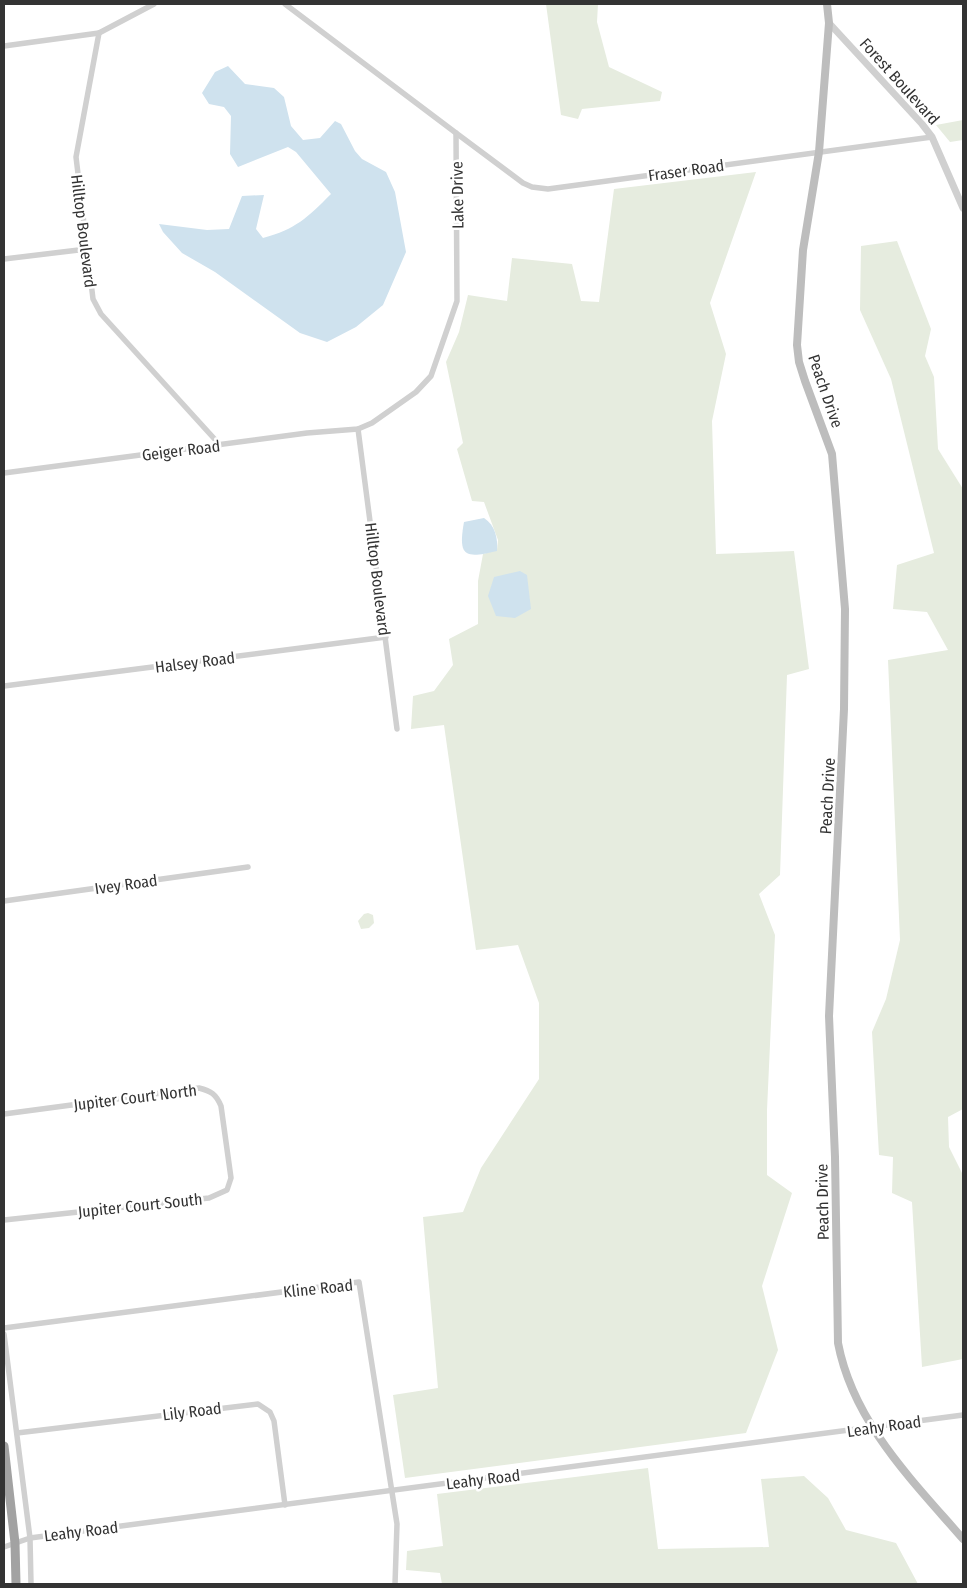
<svg xmlns="http://www.w3.org/2000/svg" width="967" height="1588" viewBox="0 0 967 1588" font-family="'Fira Sans Condensed',sans-serif">
<style>
.green{fill:#e6ecdf}
.water{fill:#cfe2ee}
.lines{fill:none;stroke-linecap:round;stroke-linejoin:round}
.minor{stroke:#d0d0d0;stroke-width:5.5}
.tertiary{stroke:#d0d0d0;stroke-width:7}
.secondary{stroke:#bdbdbd;stroke-width:8}
.trunk{stroke:#a2a2a2;stroke-width:9}
.labels{text-anchor:middle;stroke-width:5;stroke-linejoin:round;paint-order:stroke}
.street-label{font-size:16px;fill:#333;stroke:#fff}
</style>
<rect width="100%" height="100%" fill="#fff"/>
<g class="green">
<path d="M546,4H598L597,22L609,67L662,92L660,101L582,109L578,119L561,115Z"/>
<path d="M963,120V140L950,142L936,125Z"/>
<path d="M756,172L710,303L726,354L712,421L716,554L794,551L809,669L787,675L780,875L759,894L775,935L767,1110V1175L792,1193L762,1286L778,1350L746,1433L405,1478L393,1395L438,1388L423,1217L463,1212L481,1168L539,1079V1003L518,945L476,950L444,725L411,729L413,696L434,691L453,665L449,639L478,624V581L483,554L497,550L498,540L484,502L472,501L457,449L463,443L446,362L459,332L468,295L507,301L512,258L572,264L581,301L599,302L614,189Z"/>
<path d="M897,241L931,329L925,356L934,377L938,449L963,489V1109L948,1117L949,1147L963,1175V1359L922,1367L912,1202L892,1193L893,1157L879,1155L872,1032L886,999L900,940L888,660L948,650L927,612L893,609L897,565L934,553L891,379L860,310L861,246Z"/>
<path d="M368,913L373,915L374,923L369,928L361,929L358,921L364,914Z"/>
<path d="M648,1468L658,1549L769,1547L761,1479L804,1476L828,1498L846,1530L896,1543L918,1584H442L440,1573L406,1570L407,1551L443,1546L437,1494Z"/>
</g>
<g class="water">
<path d="M228,66L245,84L274,88L284,97L291,126L303,140L320,138L335,121L341,124L355,151L362,159L386,172L395,192L406,252L383,305L356,327L327,342L300,333L215,272L182,253L163,232L159,224L207,230L229,229L242,196L264,195L256,229L263,238C296,229 307,218 331,194L296,152L288,147L238,167L230,154L231,116L224,107L209,104L202,93L215,72Z"/>
<path d="M484,518C495,525 498,538 497,551C464,559 458,556 464,522Z"/>
<path d="M520,571L527,575L531,609L515,618L496,616L488,596L494,577Z"/>
</g>
<g class="lines">
<g class="minor">
<path d="M154,4L99,33L76,157L93,299L101,314L220,445"/>
<path d="M4,46L99,33"/>
<path d="M456,133L523,183L532,187L548,189L932,137"/>
<path d="M4,259L87,249"/>
<path d="M358,429L397,729"/>
<path d="M4,473L307,433L358,429L372,423L416,392L431,376L457,301L456,133L285,4"/>
<path d="M4,686L386,637"/>
<path d="M4,901L248,867"/>
<path d="M4,1114L199,1088C211,1091 216,1094 221,1106L231,1178L227,1190L209,1198L4,1220"/>
<path d="M4,1328L359,1282L397,1524L395,1584"/>
<path d="M4,1334L30,1538L31,1584"/>
<path d="M17,1433L258,1404L270,1412L274,1421L285,1505"/>
<path d="M4,1547L30,1538L963,1415"/>
</g>
<path class="tertiary" d="M829,23L922,124L932,137L963,208"/>
<path class="secondary" d="M827,4L829,23L819,152L803,250L797,345L799,362L805,381L832,454L845,609L844,709L829,1016L835,1157L838,1343C853,1422 912,1480 963,1539"/>
<path class="trunk" d="M4,1446L15,1543L16,1584"/>
</g>
<g class="labels">
<g class="street-label">
<text transform="translate(900 81) rotate(48)" y="6">Forest Boulevard</text>
<text transform="translate(686 170) rotate(-8)" y="6">Fraser Road</text>
<text transform="translate(457 195) rotate(-91)" y="6">Lake Drive</text>
<text transform="translate(84 231) rotate(83)" y="6">Hilltop Boulevard</text>
<text transform="translate(826 391) rotate(71)" y="6">Peach Drive</text>
<text transform="translate(181 450) rotate(-7)" y="6">Geiger Road</text>
<text transform="translate(378 579) rotate(83)" y="6">Hilltop Boulevard</text>
<text transform="translate(195 662) rotate(-7)" y="6">Halsey Road</text>
<text transform="translate(827 796) rotate(-87)" y="6">Peach Drive</text>
<text transform="translate(126 884) rotate(-8)" y="6">Ivey Road</text>
<text transform="translate(135 1097) rotate(-7)" y="6">Jupiter Court North</text>
<text transform="translate(822 1202) rotate(-91)" y="6">Peach Drive</text>
<text transform="translate(140 1205) rotate(-6)" y="6">Jupiter Court South</text>
<text transform="translate(318 1288) rotate(-6)" y="6">Kline Road</text>
<text transform="translate(192 1411) rotate(-7)" y="6">Lily Road</text>
<text transform="translate(884 1426) rotate(-8)" y="6">Leahy Road</text>
<text transform="translate(483 1479) rotate(-7)" y="6">Leahy Road</text>
<text transform="translate(81 1531) rotate(-7)" y="6">Leahy Road</text>
</g>
</g>
<rect width="967" height="1588" fill="none" stroke="#333333" stroke-width="10"/>
</svg>
